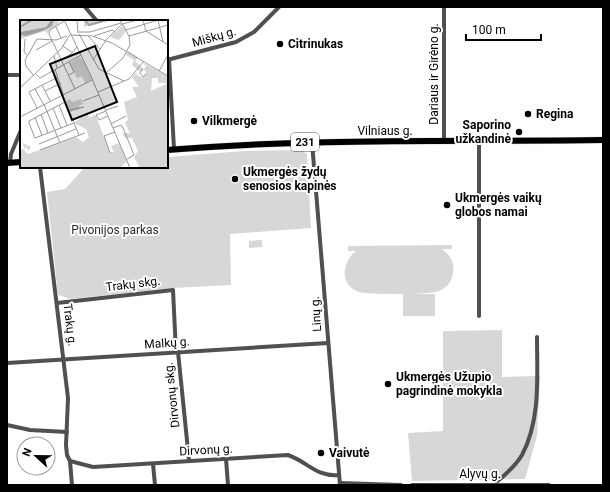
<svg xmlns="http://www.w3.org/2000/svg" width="610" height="492" viewBox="0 0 610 492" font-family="Roboto,sans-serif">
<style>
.green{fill:#d7d7d7}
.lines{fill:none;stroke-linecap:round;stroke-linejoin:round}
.primary-casing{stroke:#dbdbdb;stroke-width:7}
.street{stroke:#505050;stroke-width:4}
.primary{stroke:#000;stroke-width:6}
.poi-dot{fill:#000;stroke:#fff;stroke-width:1.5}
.labels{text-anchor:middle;stroke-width:4;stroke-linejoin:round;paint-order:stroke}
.shield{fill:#fff;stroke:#4c4c4c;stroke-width:1}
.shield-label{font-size:11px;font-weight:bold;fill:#000}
.street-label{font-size:12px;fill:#000;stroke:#fff}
.poi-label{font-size:12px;font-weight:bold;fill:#000;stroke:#fff;text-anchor:start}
.park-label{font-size:12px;fill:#2e2e2e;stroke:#fff}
.inset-river{fill:none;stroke:#9e9e9e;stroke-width:2}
.inset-road{fill:none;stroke:#999;stroke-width:1}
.view{fill:#000;fill-opacity:0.15;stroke:#000;stroke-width:2}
.inset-edge{fill:none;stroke:#000;stroke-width:2}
</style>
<rect width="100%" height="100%" fill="#fff"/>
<g class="green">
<path d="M301,150L307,154L311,228L230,234L231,285L172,288L71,299L58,295L47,192L65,189L85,167H167V157L244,151Z"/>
<path d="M262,240V247L249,248V241Z"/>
<path d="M452,245V249H442C450,255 455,262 453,273C452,281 447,288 439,291C430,295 368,295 359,292C339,285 342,262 356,251H348V246Z"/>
<rect x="403" y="294" width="32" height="22"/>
<path d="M502,330V377L540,376L537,436L525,479L412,481L408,433L443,431V331Z"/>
</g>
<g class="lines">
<defs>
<g id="primary">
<path d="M167,150C312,138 458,142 603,140"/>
<path d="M7,163L21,162"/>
</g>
</defs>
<use href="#primary" class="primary-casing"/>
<g class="street">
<path d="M85,7L97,21"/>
<path d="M169,59L174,149"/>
<path d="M167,60L236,42L254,32L279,7"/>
<path d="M7,75H21"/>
<path d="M444,141V7"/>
<path d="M312,142L340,485"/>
<path d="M10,163L11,154L21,130"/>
<path d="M40,167L68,398L66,445L67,455L70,461L72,485"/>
<path d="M57,303L173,290L176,352"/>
<path d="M479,316V142"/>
<path d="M178,352L189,460"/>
<path d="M7,363L328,343"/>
<path d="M7,425L30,430L67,432"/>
<path d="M226,459L228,485"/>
<path d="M70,461L93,467L288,455C308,462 316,477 339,475"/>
<path d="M153,464L155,485"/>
<path d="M340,483L401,485"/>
<path d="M494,484C504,476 515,467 522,455C541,419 537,376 537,337"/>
<path d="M412,485H549"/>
</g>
<use href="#primary" class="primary"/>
</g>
<g class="poi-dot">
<circle cx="280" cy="44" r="4"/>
<circle cx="528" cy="114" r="4"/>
<circle cx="194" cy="121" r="4"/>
<circle cx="519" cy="132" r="4"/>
<circle cx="235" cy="179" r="4"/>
<circle cx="447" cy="205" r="4"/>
<circle cx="388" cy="384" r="4"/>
<circle cx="321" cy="453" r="4"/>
</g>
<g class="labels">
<rect class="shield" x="291" y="133" width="28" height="18" rx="3"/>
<g class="shield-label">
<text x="305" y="146">231</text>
</g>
<g class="street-label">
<text transform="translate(214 37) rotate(-16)" y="4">Miškų g.</text>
<text transform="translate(434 74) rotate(-90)" y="4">Dariaus ir Girėno g.</text>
<text x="385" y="135">Vilniaus g.</text>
<text transform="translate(133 284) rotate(-7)" y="4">Trakų skg.</text>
<text transform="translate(316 314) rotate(-94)" y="4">Linų g.</text>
<text transform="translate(70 325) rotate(83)" y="4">Trakų g.</text>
<text transform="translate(167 343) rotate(-4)" y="4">Malkų g.</text>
<text transform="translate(172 395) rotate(-96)" y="4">Dirvonų skg.</text>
<text transform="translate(206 450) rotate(-3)" y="4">Dirvonų g.</text>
<text x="480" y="478">Alyvų g.</text>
</g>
<g class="poi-label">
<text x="288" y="48">Citrinukas</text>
<text x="536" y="118">Regina</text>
<text x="202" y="125">Vilkmergė</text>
<text x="511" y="129" text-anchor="end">Saporino<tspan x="511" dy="14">užkandinė</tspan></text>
<text x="243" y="176">Ukmergės žydų<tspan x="243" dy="14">senosios kapinės</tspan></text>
<text x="455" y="202">Ukmergės vaikų<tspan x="455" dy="14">globos namai</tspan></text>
<text x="396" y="381">Ukmergės Užupio<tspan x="396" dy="14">pagrindinė mokykla</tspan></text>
<text x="329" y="457">Vaivutė</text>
</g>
<g class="park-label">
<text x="115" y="234">Pivonijos parkas</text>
</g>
</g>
<g transform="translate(20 20)">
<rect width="148" height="148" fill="#fff"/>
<path d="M0,0H31L26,7L0,12ZM34,0L40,3L30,10L28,14L25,11L1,19L0,21V15L25,10ZM64,0H88L64,7ZM102,6L106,11L101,18L98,20L90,17ZM108,31L118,37L115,41L124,49L126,46L123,43L148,56V63H138V58H132L131,71L148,63V148H120L114,137L118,131L112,118H105L102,113H110L105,102L108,100L104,82L117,77L112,67H119L112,57L115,53L122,58L127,53L123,49L120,52L112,45L114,40L106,35ZM59,37L63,40L72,59L65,63L62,56L57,58L50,43ZM50,79L52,82L61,79L63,84L59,86L60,89L50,92L46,81ZM67,93L70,98L75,94L90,132H94L91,126L99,123L107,141L100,148H0V130L4,129L3,123L11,127L8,131L6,126L4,130L8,134L56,117L63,122L69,117L66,109L54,103Z" fill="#d7d7d7"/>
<path d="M31,0H34L32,6L25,10L6,16H0L7,15H0V12L26,7Z" fill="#9e9e9e"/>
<path class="inset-river" d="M65,0L69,5L87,0M0,7L12,0"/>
<path class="inset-road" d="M44,0L70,54L110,148M46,0L30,10L29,14L55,69M57,0L58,13M123,0L126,11L148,25M138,0L143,22M102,4L118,0M36,7L41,18M106,10L138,0M58,12H70L101,3M59,14L79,49L104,61M51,15L72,16L92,23L148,56M68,16L80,29M74,16L92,10L95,12M109,16L148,5M5,19L4,32L7,35M43,26L53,33M16,30L32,21M34,36L37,48M42,40L51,34L57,27M73,40L86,20L102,4M35,49L43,74M123,49L120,53L123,57L127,53M139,51L148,35M87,52L103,38L110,25L109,16L100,0M16,54L20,58L61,35M49,55L54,52L49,42M14,56L6,46L5,40L17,19L36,20L47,16M22,65L30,81M0,68L41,29L51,13M15,69L24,85M25,71L41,63M78,72L109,59L124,41M43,75L45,82L9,101V103L15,118L54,103M45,81L59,115M63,81L79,75M24,84L40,123M39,85L47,105M17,88L9,72L38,57M33,88L41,108M50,90L64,87M86,90L98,86M86,91L76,95L79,100L88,96M21,94L28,113M0,97L72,60M15,98L22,115M91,104L106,96M93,108L101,105L104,110L114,135L107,139M19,124L56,109M20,130L65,113M90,133L84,116L95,112"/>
<path class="view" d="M75,26L97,82L52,100L30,44Z"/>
<rect width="148" height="148" class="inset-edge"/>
</g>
<rect width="610" height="492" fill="none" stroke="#000000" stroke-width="16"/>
<g transform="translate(36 456) rotate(292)"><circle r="19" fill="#ffffff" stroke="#999999"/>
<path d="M0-3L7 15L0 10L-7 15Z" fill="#000000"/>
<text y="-6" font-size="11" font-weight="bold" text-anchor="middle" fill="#000000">N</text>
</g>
<path d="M466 34v6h75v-6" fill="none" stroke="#000000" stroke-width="2"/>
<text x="472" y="34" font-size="12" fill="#000000" stroke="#ffffff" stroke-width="3" paint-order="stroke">100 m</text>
</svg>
